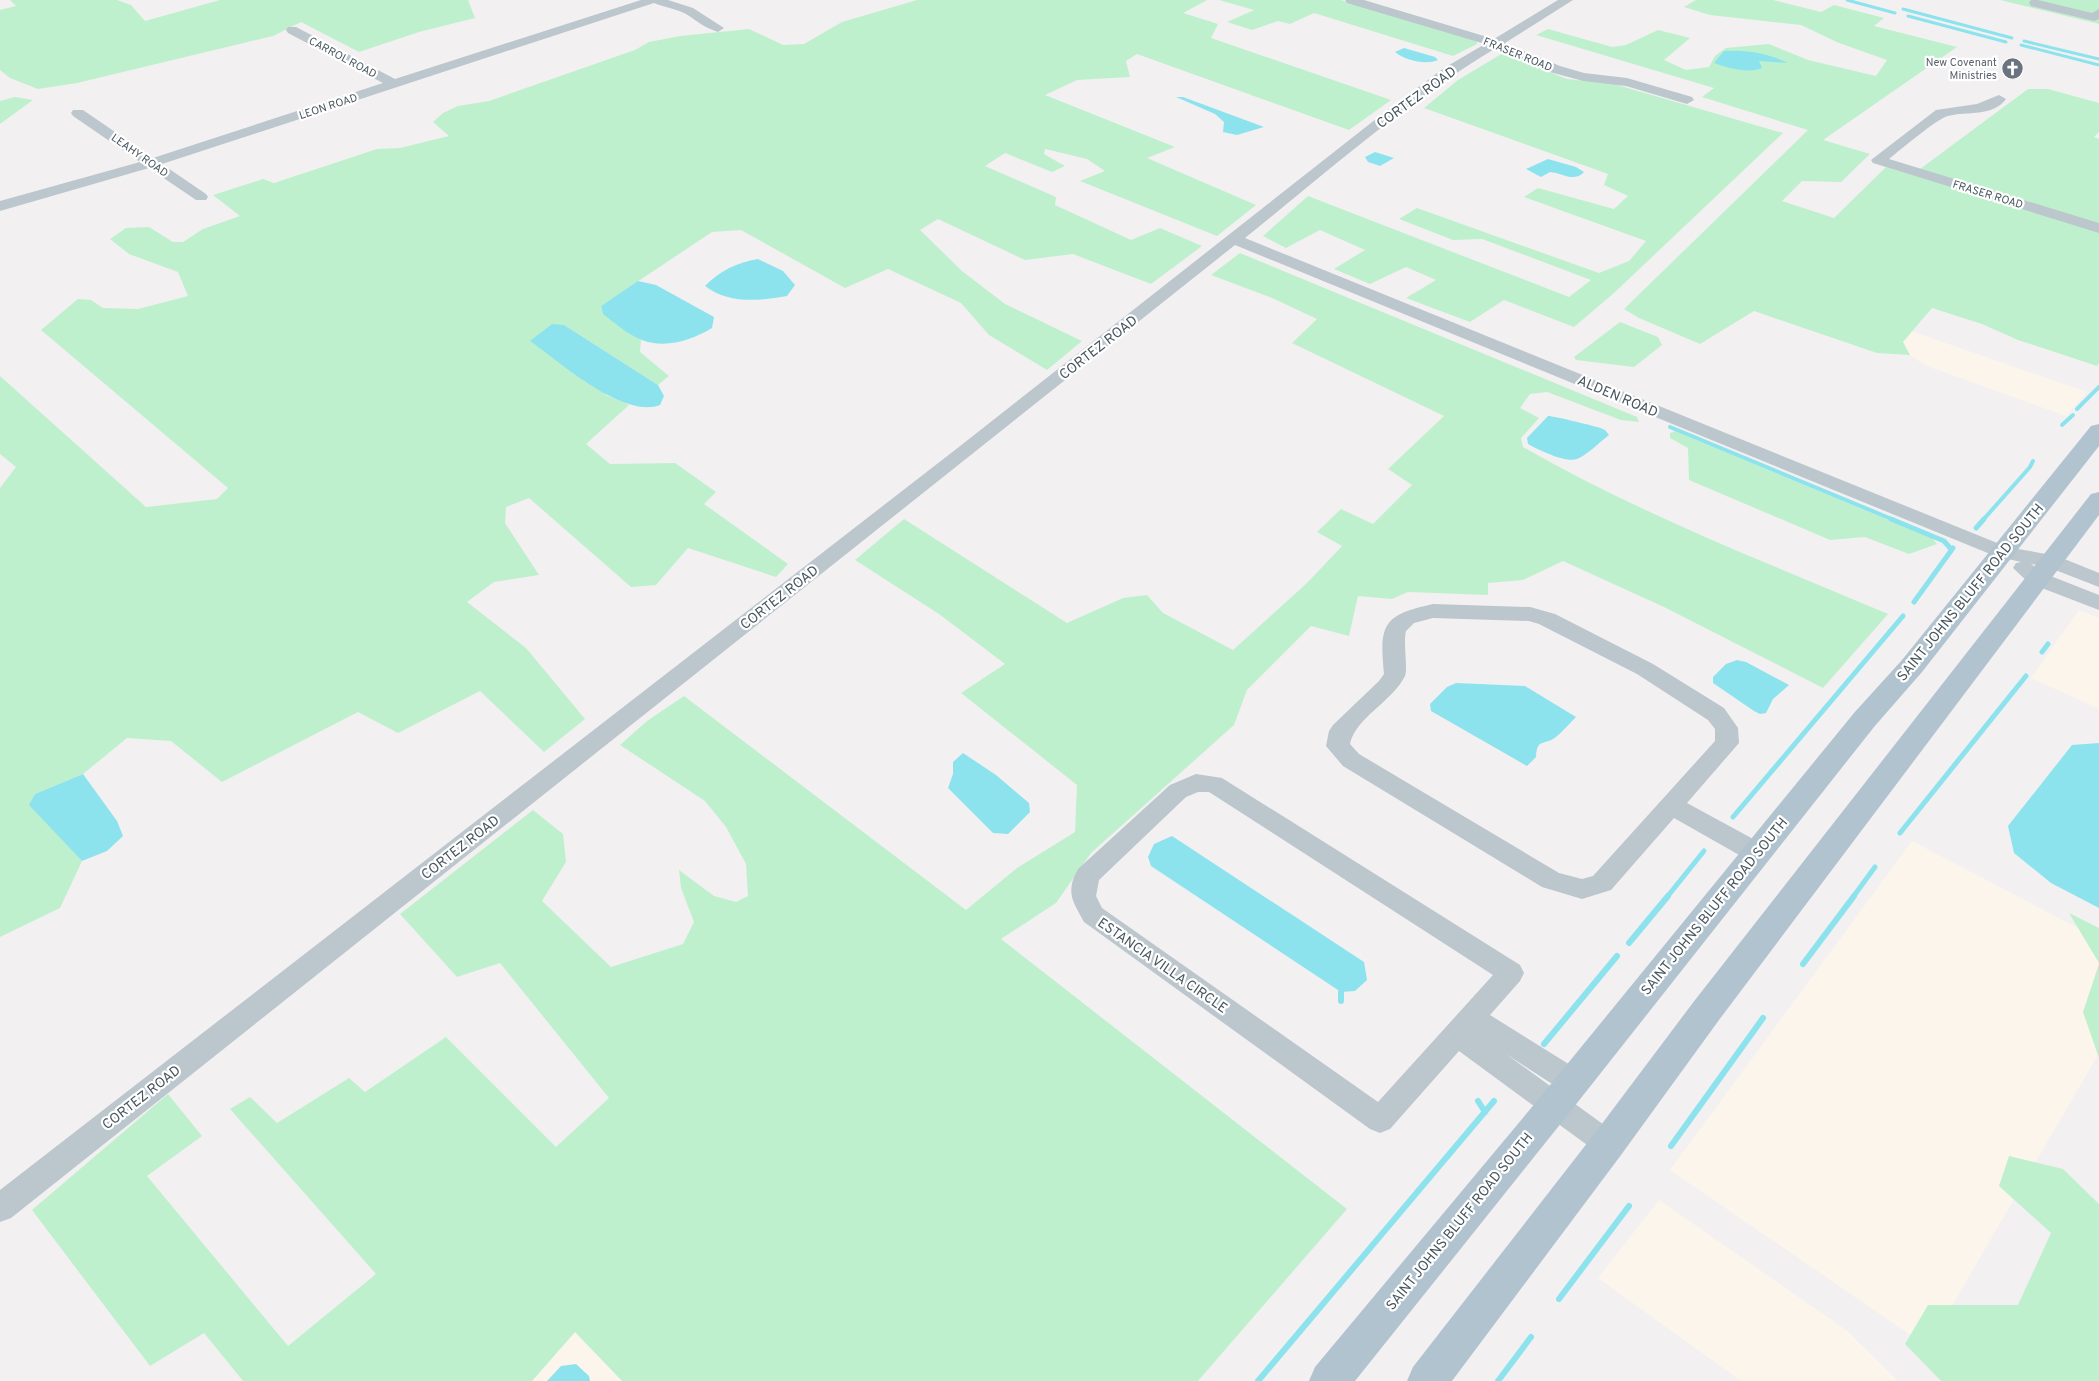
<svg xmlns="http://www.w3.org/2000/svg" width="2099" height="1381" viewBox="0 0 2099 1381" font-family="Overpass,sans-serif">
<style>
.commercial{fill:#fcf5eb}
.green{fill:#bff0cd}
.water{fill:#8ce3ed}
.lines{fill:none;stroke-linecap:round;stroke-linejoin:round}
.stream-far3{stroke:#8ce3ed;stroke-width:3}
.stream-far2{stroke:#8ce3ed;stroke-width:4}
.stream-far1{stroke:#8ce3ed;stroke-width:5}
.stream{stroke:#8ce3ed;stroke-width:6}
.minor{fill:#bcc6cd;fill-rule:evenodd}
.major{fill:#b0c3cf;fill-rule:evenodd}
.labels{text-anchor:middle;stroke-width:4.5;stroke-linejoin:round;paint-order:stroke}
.far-street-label{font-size:11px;fill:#48565e;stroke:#fff}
.far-worship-label{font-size:11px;fill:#5b616d;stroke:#fff;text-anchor:end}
.street-label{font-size:14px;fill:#48565e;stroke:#fff}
</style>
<rect width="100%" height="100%" fill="#f3f0f1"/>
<g class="commercial">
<path d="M1911,331L2087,392L2066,416L1927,366L1910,355L1903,342Z"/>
<path d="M2079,610L2099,618V709L2031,678Z"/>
<path d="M1912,841L2099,939V1053L1928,1347L1670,1170Z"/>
<path d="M1659,1200L1846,1330L1898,1381H1741L1598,1278Z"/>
<path d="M575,1332L622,1381H532Z"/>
</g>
<g class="green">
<path d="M10,0H117L131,5L145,21L220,0H468L475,18L419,32L359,52L301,22L273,36L77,83L38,89L10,78L0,70V10L16,6Z"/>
<path d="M917,0H1207L1183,13L1218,24L1211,38L1391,100L1349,130L1137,54L1126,61L1130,77L1077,80L1045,95L1175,147L1147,158L1256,205L1217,236L1080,181L1105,171L1087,159L1045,149L1044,154L1065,166L1052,172L1005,153L985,166L1056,197L1055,205L1131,240L1160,228L1202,246L1151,284L1073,254L1025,260L938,219L920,230L962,271L1005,304L1082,341L1047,370L989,335L961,303L888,269L845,288L741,230L712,232L601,306L603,314L641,340L640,352L669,376L658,385L564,325L606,395L629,405L586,444L610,464L675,463L716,492L704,504L788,564L776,577L688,548L656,585L631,587L529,498L506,507L505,523L539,575L494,582L467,602L526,648L585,719L544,752L480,691L398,733L358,712L222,782L171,741L127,738L83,774L35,794L30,805L82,861L60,908L0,937V488L16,467L0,454V376L146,507L217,499L228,488L41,330L78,299L91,300L103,308L138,309L188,296L178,272L129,254L110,239L126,228L149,227L173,242H183L203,229L240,216L213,195L263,179L274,183L377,149L400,148L449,136L433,122L443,113L458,106L489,101L635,50L649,42L680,36L749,29L783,45L804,44L842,22Z"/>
<path d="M1219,0H1341L1477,41V44L1453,56L1314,13L1290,24L1278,21L1252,30L1227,22L1254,10Z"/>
<path d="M1696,0H1773L1821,12L1834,5L1884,18L1874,26L1957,47L1823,140L1870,154L1841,182L1802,181L1782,201L1834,218L1886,167L2099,231V363L2097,366L2018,340L1982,324L1932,308L1903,342L1910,355L1877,353L1754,311L1700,344L1639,318L1624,309L1808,130L1702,97L1714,88L1536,35L1548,29L1612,47L1626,45L1658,30L1690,38L1664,60L1686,70L1709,67L1715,56L1726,48L1769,44L1808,60L1876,76L1887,60L1839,43L1801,25L1710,15L1684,7Z"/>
<path d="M2000,0H2099V24Z"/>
<path d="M1503,53L1567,79L1614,84L1783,133L1614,293L1574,327L1504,300L1470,322L1406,298L1436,280L1406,267L1370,284L1334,269L1365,250L1320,230L1286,248L1263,236L1308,196L1569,297L1591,280L1482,239L1453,240L1399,219L1417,208L1599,273L1629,261L1646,241L1524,197L1538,188L1614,209L1628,196L1604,185L1608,174L1424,108L1458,80Z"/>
<path d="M2028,89H2048L2099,103V132L2094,137L2099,139V224L1920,169Z"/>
<path d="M15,97L33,100L0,124V101Z"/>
<path d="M1240,253L1637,417L1639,422L1621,420L1547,392L1530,394L1520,408L1539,418L1521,438L1523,447C1638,513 1765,562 1888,614L1823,688L1664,607L1563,561L1523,580L1488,583V595L1408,592L1392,599L1358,596L1349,636L1311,626L1247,690L1234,725L1091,853L1056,903L1001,939L1347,1209L1198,1381H622L575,1332L532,1381H243L204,1333L150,1366L32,1210L168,1094L202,1136L147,1176L288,1346L376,1274L230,1109L250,1097L277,1123L349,1078L365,1092L446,1037L556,1147L609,1098L500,963L457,977L400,914L533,810L563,834L566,862L542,901L611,967L683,944L694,922L681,888L679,870L714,896L736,902L748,896L746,864L726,827L705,801L620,745L647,721L684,696L966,910L1017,868L1075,832L1077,785L961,693L1005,664L939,614L855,560L904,519L1067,623L1123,598L1147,595L1163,613L1233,650L1307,583L1342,546L1317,532L1341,509L1373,524L1412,485L1388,469L1444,416L1292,343L1317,319L1272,298L1211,275Z"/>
<path d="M1620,322L1658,337L1662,345L1634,367L1576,360L1574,357Z"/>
<path d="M1675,431L1932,538L1937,544L1909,554L1865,537L1830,540L1689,480L1688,448L1670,438V433Z"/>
<path d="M2069,913L2099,928V963Z"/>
<path d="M2099,964V1058L2083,1012Z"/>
<path d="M2009,1156L2063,1169L2099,1204V1381H1941L1905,1344L1928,1305H2018L2051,1233L1999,1186Z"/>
</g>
<g class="water">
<path d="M1404,48L1435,57L1438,60C1426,65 1406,61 1395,52Z"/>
<path d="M1724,51C1747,50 1767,53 1788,63L1759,61L1762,68C1748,74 1728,68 1714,63Z"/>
<path d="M1176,97H1183L1264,127L1237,135L1223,132L1224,122L1215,114Z"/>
<path d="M1375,152L1394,158L1380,166L1368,162L1365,157Z"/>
<path d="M1548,159L1576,167L1584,172C1574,183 1563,173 1550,172L1541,177L1526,169Z"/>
<path d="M758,259L783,271L795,285L787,296C759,301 728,304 705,286C719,271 738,262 758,259Z"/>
<path d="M638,281L656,285L714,317L712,328C692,340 666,349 642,340C628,335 615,323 603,314L601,306Z"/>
<path d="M552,324L564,325L658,385L664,396L660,405C623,419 560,362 530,341Z"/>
<path d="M1548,416C1554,416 1599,427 1603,429C1606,430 1607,433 1609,435C1601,441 1586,456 1577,459C1565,463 1539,450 1528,444L1527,438Z"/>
<path d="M1737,660L1746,662L1789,685L1773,699L1766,713L1760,714L1754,711L1713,683V677L1726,664Z"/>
<path d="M1456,683L1525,686L1576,717C1570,723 1563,731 1556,737C1545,746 1537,737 1536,757L1527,766L1431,711L1430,704L1447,687Z"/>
<path d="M2099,743V908L2051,883L2014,853L2008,826L2072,745Z"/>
<path d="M963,753L996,775L1029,803L1030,812L1008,834L993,833L948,788L953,774V762Z"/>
<path d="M83,774L117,821L123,836L107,851L82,861L29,805L35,794Z"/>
<path d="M1172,836L1364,962L1367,980L1355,991L1341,992L1151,866L1148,857L1154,844Z"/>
<path d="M576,1364L589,1376L590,1381H547L561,1366Z"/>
</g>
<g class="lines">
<g class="stream-far3">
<path d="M1847,0L1895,13"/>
<path d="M1903,9L2012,38"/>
<path d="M1908,16L2006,42"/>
<path d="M2024,41L2099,59"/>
<path d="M2021,45L2099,65"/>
</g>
<g class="stream-far2">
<path d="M2077,409L2099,387"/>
<path d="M2062,425L2073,415"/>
<path d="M1670,427L1894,520"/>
<path d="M1983,520L2030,467L2033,461"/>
</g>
<g class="stream-far1">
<path d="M1891,519L1944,541L1951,549"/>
<path d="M1976,528L1984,519"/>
<path d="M1914,602L1953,548"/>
<path d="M2042,652L2048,644"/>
<path d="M1733,817L1903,616"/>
<path d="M1900,833L2026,676"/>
<path d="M1667,897L1704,851"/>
<path d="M1853,897L1875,867"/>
</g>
<g class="stream">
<path d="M1629,943L1668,896"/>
<path d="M1803,964L1854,896"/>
<path d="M1341,992V1001"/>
<path d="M1544,1044L1617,956"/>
<path d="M1478,1101L1485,1112"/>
<path d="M1671,1146L1763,1018"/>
<path d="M1559,1299L1629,1206"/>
<path d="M1258,1381L1494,1101"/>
<path d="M1498,1381L1531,1337"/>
</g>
<g class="minor">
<path d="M641,0H668L693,8L724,28L718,32C705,28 697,21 686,14C677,9 664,7 654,3L162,164L206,194L208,197L206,200H196L149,168L0,211V201L140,162L73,116L71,113L73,110H83L153,158L383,83L288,33L286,30L288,27H296L395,79Z"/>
<path d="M1345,0H1364L1494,39L1558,0H1573L1505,43L1560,66L1584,73L1627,78L1692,97L1694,100L1687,104L1626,86L1583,81L1550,72L1496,48C1406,102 1327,172 1245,238L2007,547L2057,556L2099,573V587L2045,566L2031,564L2043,573L2099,595V610L2029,583L2013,568L2016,563L2021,562L1995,556L1235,245L11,1218L0,1222V1190L955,450L1390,108L1444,68L1485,44L1347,3Z"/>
<path d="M2031,0H2038L2092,13L2099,9V19L2094,21L2031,6L2029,3Z"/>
<path d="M1999,95L2006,99C1993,117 1967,111 1948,116C1938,118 1900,150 1889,159L2099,223V233L1873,163L1871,160L1936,110L1977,104Z"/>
<path d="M1433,604L1530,607L1555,614L1653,664L1724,708L1738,728L1739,743L1687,803L1766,846L1769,853L1766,860L1757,862L1748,860L1674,818L1611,890L1582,899L1542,887L1343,766L1326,746L1329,731L1333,725L1379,681L1384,674C1379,624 1383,615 1433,604ZM1433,618L1529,621L1539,624L1637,674L1708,720L1715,729V741L1593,876L1582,879L1559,873L1359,754L1350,744C1355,718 1393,701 1405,676C1408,669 1403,643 1406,631L1414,623Z"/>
<path d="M1196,774L1222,778L1520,965L1524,973L1520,981L1490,1015L1583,1073L1587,1082L1583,1091L1573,1094L1563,1091L1506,1054L1618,1135L1623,1144L1618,1153L1608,1157L1598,1153L1459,1051L1390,1129L1380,1133L1370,1129L1084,922C1073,901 1065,893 1078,869L1170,785ZM1198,792H1209L1493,975L1378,1102L1102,908L1096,896L1099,880L1186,797Z"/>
</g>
<g class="major">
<path d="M2099,424V446L1922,672L1874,727L1566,1117L1355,1381H1309L1315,1367L1542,1095L1854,713L1902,660L2091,426Z"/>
<path d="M2099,492V515L1719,1020L1621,1155L1452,1381H1407L1413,1367L1595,1133L1695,1000L2091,494Z"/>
</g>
</g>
<defs>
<symbol id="church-disc" viewBox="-11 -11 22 22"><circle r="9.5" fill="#6b7280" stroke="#fff"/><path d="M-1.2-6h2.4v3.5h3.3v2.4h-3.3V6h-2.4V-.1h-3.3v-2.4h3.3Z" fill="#fff"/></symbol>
</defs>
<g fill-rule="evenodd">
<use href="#church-disc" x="2000" y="56" width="25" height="25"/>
</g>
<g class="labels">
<g class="far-street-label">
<text transform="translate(1518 54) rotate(22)" y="4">FRASER ROAD</text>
<text transform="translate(343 57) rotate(28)" y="4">CARROL ROAD</text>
<text transform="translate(328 106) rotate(-18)" y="4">LEON ROAD</text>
<text transform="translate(140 155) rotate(35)" y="4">LEAHY ROAD</text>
<text transform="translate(1988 194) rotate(17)" y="4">FRASER ROAD</text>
</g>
<g class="far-worship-label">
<text x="1997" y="66">New Covenant<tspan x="1997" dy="13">Ministries</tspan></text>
</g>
<g class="street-label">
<text transform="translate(1416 97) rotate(-36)" y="5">CORTEZ ROAD</text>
<text transform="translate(1098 347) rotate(-38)" y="5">CORTEZ ROAD</text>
<text transform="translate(1618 396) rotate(23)" y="5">ALDEN ROAD</text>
<text transform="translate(1970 592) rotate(-51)" y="5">SAINT JOHNS BLUFF ROAD SOUTH</text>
<text transform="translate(779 597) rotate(-38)" y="5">CORTEZ ROAD</text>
<text transform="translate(460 847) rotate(-38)" y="5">CORTEZ ROAD</text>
<text transform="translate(1714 906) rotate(-51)" y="5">SAINT JOHNS BLUFF ROAD SOUTH</text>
<text transform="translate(1163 965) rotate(35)" y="5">ESTANCIA VILLA CIRCLE</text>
<text transform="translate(141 1097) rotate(-38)" y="5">CORTEZ ROAD</text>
<text transform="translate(1459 1221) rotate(-51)" y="5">SAINT JOHNS BLUFF ROAD SOUTH</text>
</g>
</g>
</svg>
